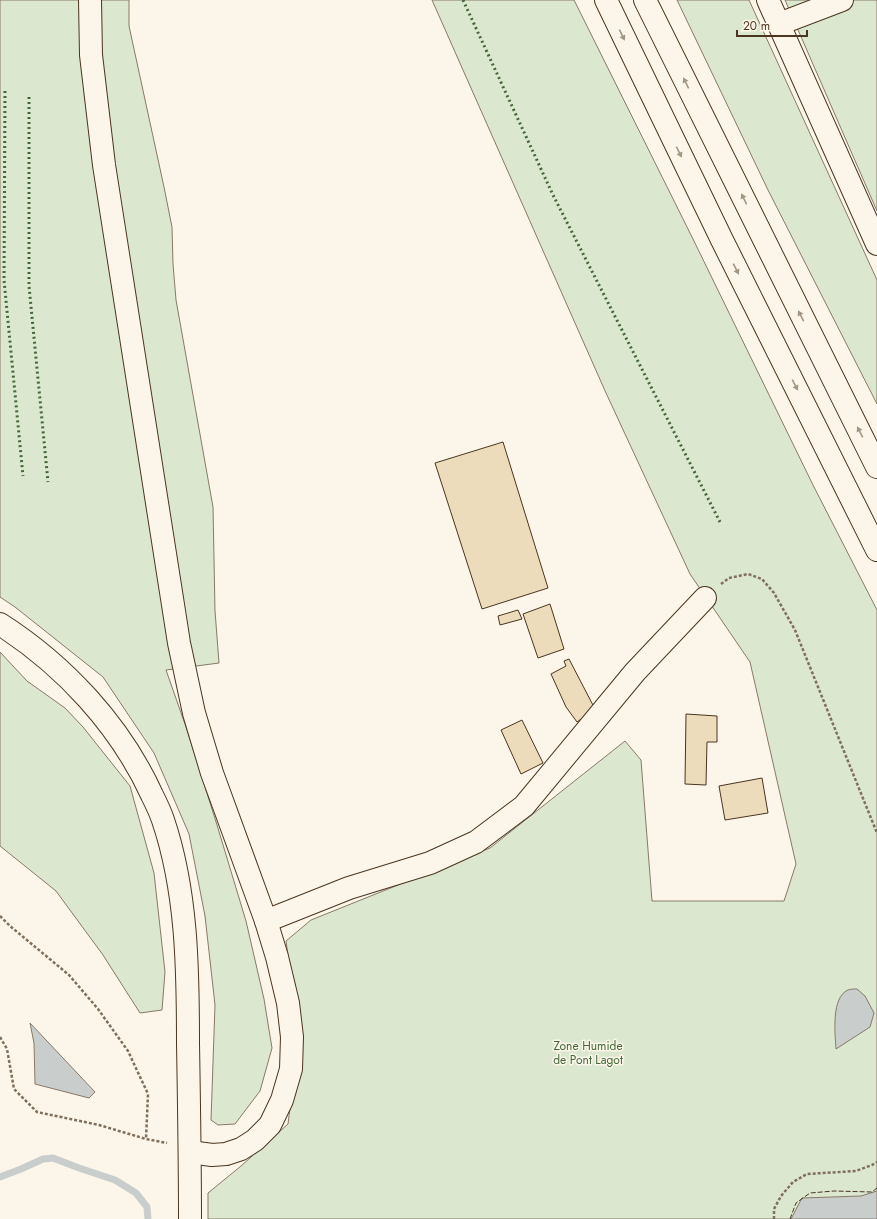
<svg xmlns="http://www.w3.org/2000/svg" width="877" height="1219" viewBox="0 0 877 1219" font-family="Jost,sans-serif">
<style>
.green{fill:#dce7d0;stroke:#887966}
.water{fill:#c9cecd;stroke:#887966}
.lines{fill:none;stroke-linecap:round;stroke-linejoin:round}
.stream{stroke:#c9cecd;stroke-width:7}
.building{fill:#ecdcbc;stroke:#4a3520}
.minor-casing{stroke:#4a3520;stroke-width:24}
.highway-casing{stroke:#4a3520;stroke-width:24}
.path{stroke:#7f6f5c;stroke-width:2.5;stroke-dasharray:3 2;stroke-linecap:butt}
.minor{stroke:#fbf6e9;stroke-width:22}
.highway{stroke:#fbf6e9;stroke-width:22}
.hedge{stroke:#436837;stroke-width:3;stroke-dasharray:2 3;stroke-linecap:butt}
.fence{stroke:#4a3520;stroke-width:1;stroke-dasharray:5 2;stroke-linecap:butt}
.oneway{fill:#a29684}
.labels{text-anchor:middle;stroke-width:3;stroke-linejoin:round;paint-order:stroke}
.park-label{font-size:12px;fill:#436837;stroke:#fbf6e9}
</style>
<rect width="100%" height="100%" fill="#fbf6e9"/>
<g class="green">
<path d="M0,0H129V26L164,187L172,227L173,264L176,300L213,507L215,611L219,663L166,670L186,727L217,825L246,921L264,999L272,1048L260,1091L235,1124L218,1125L211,1120L215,1005L205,916L189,834L154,753L103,677L15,607L0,597Z"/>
<path d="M432,0H574L693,239L813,485L877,610V1219H208V1193L241,1166L288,1124L299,1036L286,941L311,920L490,848L625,741L641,760L652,901H784L796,864L750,662L690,574L606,393Z"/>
<path d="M677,0H749L877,280V404L768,190Z"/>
<path d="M785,0H877V211Z"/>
<path d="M0,652L27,681L65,708L83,727L130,786L154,873L165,972L162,1010L140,1013L103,955L56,891L0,846Z"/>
</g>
<g class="water">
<path d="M857,989L865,996L874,1013L870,1027L836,1049C835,1034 831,997 848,990C850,989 854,989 857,989Z"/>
<path d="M30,1023L95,1092L89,1098L35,1084L34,1043Z"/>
<path d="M877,1191V1219H791L802,1198L861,1196Z"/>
</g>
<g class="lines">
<path class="stream" d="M0,1177L21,1169L43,1159L53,1158L79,1168L115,1180L136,1193L147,1207L148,1219"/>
</g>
<g class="building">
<path d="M503,442L548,588L482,609L435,463Z"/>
<path d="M550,604L564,649L538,658L523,614Z"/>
<path d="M518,610L522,619L500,625L498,616Z"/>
<path d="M569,659L595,709L577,722L566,707L551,674L566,666L564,661Z"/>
<path d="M686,714L717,716V742H707L706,785L685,784Z"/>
<path d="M522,720L543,763L521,774L501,730Z"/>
<path d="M762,778L768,813L725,820L719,786Z"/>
</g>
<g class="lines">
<defs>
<g id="minor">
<path d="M90,0L91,55L104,165L179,643L194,713L212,773L266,921L277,957L288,1003L292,1037L291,1069L282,1100L270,1125L255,1140L241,1149L226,1154L212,1155L190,1152"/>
<path d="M768,0L877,244"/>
<path d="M779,24L842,0"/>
<path d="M0,624C64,665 120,725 152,795C156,803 160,811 163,820C187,891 188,968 188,1043C189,1102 190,1160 190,1219"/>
<path d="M266,921L349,888L430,863L476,842L524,806L635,672L705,598"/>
</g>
<g id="highway">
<path d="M606,0L722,240L877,550"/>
<path d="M645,0L877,467"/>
</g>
</defs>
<use href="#minor" class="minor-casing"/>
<use href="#highway" class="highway-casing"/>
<g class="path">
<path d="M721,584L729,578L748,574L762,579L774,593L795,630L877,833"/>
<path d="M0,916L10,926L69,975L98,1009L128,1051L148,1094L146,1139"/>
<path d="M0,1037L7,1049L14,1089L37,1112L99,1125L146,1139L167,1143"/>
<path d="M774,1219V1209L781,1196L793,1182L807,1174L856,1171L872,1165L877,1162"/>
</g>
<use href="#minor" class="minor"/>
<use href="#highway" class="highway"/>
<g class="hedge">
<path d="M463,0L553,195L720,522"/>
<path d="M5,91L4,280L23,476"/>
<path d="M29,97V286L48,482"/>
</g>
<path class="fence" d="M790,1219L796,1203L810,1193L834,1191L872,1192L877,1188"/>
</g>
<defs><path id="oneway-solid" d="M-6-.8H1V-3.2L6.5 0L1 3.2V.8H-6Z"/></defs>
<g class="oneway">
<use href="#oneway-solid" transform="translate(622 35) rotate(64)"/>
<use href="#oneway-solid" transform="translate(686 83) rotate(-116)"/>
<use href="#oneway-solid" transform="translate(679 152) rotate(64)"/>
<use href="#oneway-solid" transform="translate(744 199) rotate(-116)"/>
<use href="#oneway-solid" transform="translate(736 269) rotate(63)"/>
<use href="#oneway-solid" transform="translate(801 316) rotate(-117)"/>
<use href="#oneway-solid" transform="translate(795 385) rotate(63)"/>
<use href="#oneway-solid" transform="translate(860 432) rotate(-117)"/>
</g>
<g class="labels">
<g class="park-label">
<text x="588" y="1050">Zone Humide<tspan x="588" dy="14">de Pont Lagot</tspan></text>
</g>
</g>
<path d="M737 30v6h70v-6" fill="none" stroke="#4a3520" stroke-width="2"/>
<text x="743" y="30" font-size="12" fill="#4a3520" stroke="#fbf6e9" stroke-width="3" paint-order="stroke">20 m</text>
</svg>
